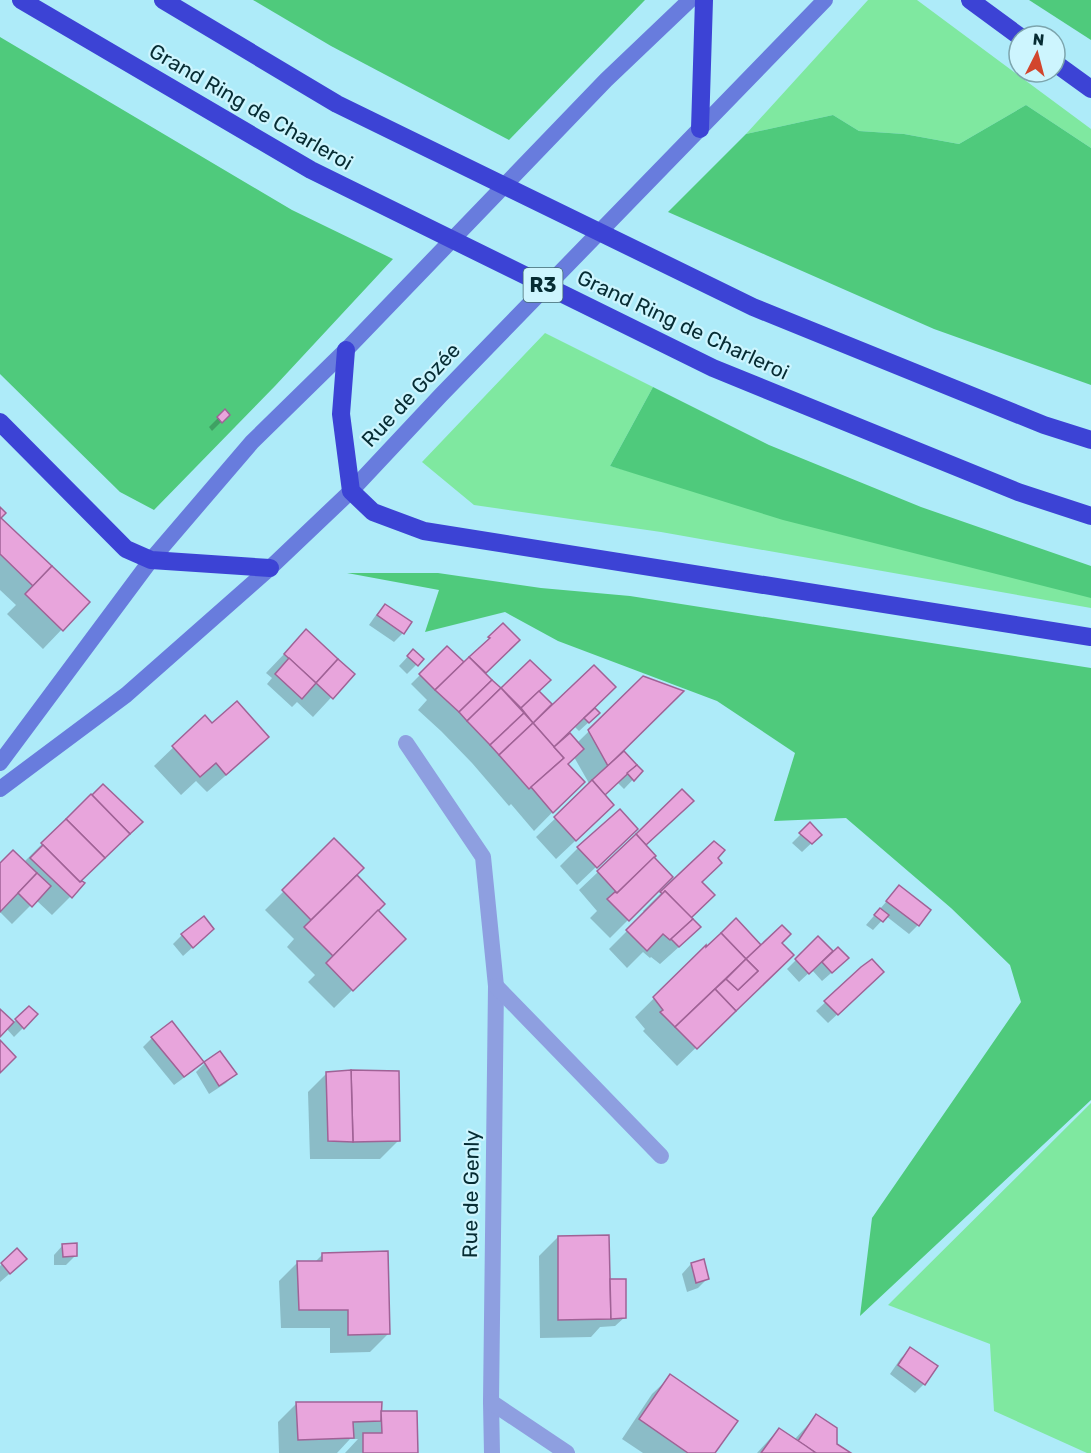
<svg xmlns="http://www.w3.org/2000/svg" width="1091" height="1453" viewBox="0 0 1091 1453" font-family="Rubik,sans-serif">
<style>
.green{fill:#7fe8a0}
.forest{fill:#4fca7c}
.shadow{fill:#0003}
.building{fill:#e8a5dc;stroke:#a06296;stroke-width:1.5}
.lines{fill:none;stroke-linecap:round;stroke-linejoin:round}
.minor{stroke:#8e9fe0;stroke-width:16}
.secondary{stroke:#687cdd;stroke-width:16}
.motorway{stroke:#3c43d5;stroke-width:18}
.labels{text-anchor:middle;stroke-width:4.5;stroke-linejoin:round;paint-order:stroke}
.shield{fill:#cdf5fe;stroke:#426870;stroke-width:1.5}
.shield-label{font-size:20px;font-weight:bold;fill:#062c33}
.street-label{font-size:21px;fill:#062c33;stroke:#cdf5fe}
</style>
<rect width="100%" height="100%" fill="#aeebf9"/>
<g class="green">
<path d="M868,0H917L1091,129V148L1026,105L959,144L904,134L859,131L833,115L746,134Z"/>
<path d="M545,333L653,387L610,466L1091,597V608L661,532L474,505L422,462Z"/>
<path d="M1091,1103V1453H1087L994,1411L990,1344L888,1305Z"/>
</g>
<g class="forest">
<path d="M253,0H645L509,140L331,46Z"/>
<path d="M1029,0H1091V40Z"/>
<path d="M0,37L292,210L393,259L275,386L154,510L120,492L0,374Z"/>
<path d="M1026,105L1091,148V385L934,329L668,212L746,134L833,115L859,131L904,134L959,144Z"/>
<path d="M653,387L769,445L921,507L1091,566V598L783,520L610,466Z"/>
<path d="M347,573H438L541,588L630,596L1091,668V1100L860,1316L872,1218L1021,1002L1010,965L951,908L846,818L774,821L795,753L717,701L558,641L505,612L425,632L439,590Z"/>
</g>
<g class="shadow">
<path d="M225,411L228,415L212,431L209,427Z"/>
<path d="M0,519L88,602L43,649L7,614L16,605L0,590Z"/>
<path d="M385,606L403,633L394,642L369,625L376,615Z"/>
<path d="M503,625L518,640L484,673L501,690L530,662L537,691L552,706L593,708L598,713L589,722L579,731L574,726L568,733L577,743L644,677L622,751L641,771L624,789L617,782L603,795L593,824L556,859L536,837L590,785L574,757L566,764L582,782L534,831L511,804L509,806L472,763L441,731L418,710L427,700L411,684L447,648L438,689L472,657L471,656Z"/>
<path d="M306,631L353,674L313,717L297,702L292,707L267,684L272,678L266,673Z"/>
<path d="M413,651L422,659L407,674L399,666Z"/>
<path d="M205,717L249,755L207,792L196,781L181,795L154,766Z"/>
<path d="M103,786L140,822L80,881L83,884L52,915L36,900L12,924L0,912V865L24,862L90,796L92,797Z"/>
<path d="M810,825L820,835L802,852L792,843Z"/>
<path d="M334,841L355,875L383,904L376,911L404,939L334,1008L308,982L315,975L287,947L294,939L265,910Z"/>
<path d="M617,847L577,885L560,866L578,848Z"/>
<path d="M652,858L671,877L610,938L590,918L597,911L579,890L598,872Z"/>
<path d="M701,882L680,946L660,964L651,957L650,958L643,952L627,968L609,949L645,913L643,911L661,893Z"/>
<path d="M899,887L918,925L909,934L886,916L873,930L866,925Z"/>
<path d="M182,935L203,938L183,956L173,944Z"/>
<path d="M818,938L833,953L838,967L822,981L812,970L799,982L787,969Z"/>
<path d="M780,943L773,973L677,1066L643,1031L645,1029L635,1017L705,948L752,952Z"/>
<path d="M862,968L873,981L828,1023L816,1011Z"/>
<path d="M29,1008L36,1015L14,1037L6,1028L0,1035V1010L13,1023Z"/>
<path d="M152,1038L202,1062L193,1071L174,1085L143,1047Z"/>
<path d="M219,1053L235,1074L226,1083L209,1094L196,1072L205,1063Z"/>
<path d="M327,1073L399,1140L380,1159H310L308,1092Z"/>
<path d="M558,1237L609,1281L625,1317L615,1326L600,1327L591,1337L540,1338L539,1256Z"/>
<path d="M63,1245L76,1255L66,1265H54V1255Z"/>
<path d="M17,1251L16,1268L0,1282V1266Z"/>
<path d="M323,1254L389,1333L370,1352L330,1353V1328H281L279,1281L298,1262H315Z"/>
<path d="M703,1261L707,1279L698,1288L687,1292L682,1274L691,1264Z"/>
<path d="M911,1349L924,1384L915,1393L890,1374L901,1358Z"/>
<path d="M671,1376L713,1453H643L622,1439L652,1394Z"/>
<path d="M297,1403L379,1413L416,1453H345L358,1439H350L337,1453H279L278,1422Z"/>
<path d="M816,1416L836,1444L848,1453H757L779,1429L794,1440Z"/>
</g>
<g class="building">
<path d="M225,409L230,415L222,423L217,417Z"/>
<path d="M0,507L6,513L1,518L52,566L33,586L0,554Z"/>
<path d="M52,566L90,602L63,631L25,594Z"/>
<path d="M385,604L412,622L404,634L377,615Z"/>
<path d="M503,623L520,640L486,673L469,657L490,638L488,637Z"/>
<path d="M306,629L338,659L316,683L284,654Z"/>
<path d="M447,646L464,662L435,690L419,674Z"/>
<path d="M413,649L424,659L418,666L407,656Z"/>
<path d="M469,657L492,680L459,712L435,690Z"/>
<path d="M289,658L316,683L302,699L275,674Z"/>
<path d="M338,659L355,674L333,699L316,683Z"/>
<path d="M530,660L551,680L521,708L501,688Z"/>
<path d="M594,665L616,687L554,747L533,723Z"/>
<path d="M643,676L684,691L608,766L588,730Z"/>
<path d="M492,680L501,688L467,721L459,712Z"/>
<path d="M501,688L524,713L490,745L467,721Z"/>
<path d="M539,691L552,704L533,723L521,708Z"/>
<path d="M237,701L269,737L226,775L216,763L200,777L172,746L205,715L212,723Z"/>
<path d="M595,708L600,713L589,723L584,718Z"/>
<path d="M524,713L533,723L499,755L490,745Z"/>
<path d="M533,723L564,758L529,789L499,755Z"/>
<path d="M570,733L584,749L568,764L585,782L553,813L531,787L564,758L554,747Z"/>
<path d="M624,751L637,765L605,795L592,780Z"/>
<path d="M637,765L643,771L634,781L627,773Z"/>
<path d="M592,780L614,805L576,841L554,817Z"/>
<path d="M103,784L143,822L130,834L92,795Z"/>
<path d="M682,789L694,801L646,845L636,834Z"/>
<path d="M91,794L130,834L105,858L66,819Z"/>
<path d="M620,809L638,829L597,868L577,847Z"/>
<path d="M66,819L105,858L80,882L41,843Z"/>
<path d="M810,822L822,835L812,844L799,833Z"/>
<path d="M636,834L656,856L617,893L597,871Z"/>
<path d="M334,838L364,868L311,920L282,890Z"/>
<path d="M714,841L725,850L718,858L722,863L702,882L715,895L691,918L665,891L663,894L660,892Z"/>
<path d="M43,845L80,882L82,881L85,883L72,898L30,858Z"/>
<path d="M13,850L37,873L0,912V863Z"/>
<path d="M654,857L673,877L629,921L607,899L615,892L617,893Z"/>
<path d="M37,873L51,886L32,907L18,893Z"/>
<path d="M357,875L385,904L333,956L304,927Z"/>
<path d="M899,885L931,910L919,926L886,901Z"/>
<path d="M665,891L693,919L670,940L663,934L647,951L626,930Z"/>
<path d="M880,908L889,915L883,922L874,915Z"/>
<path d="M378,910L406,939L353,991L326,963Z"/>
<path d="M204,916L214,929L193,948L181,934Z"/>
<path d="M736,918L761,945L746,959L721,933Z"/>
<path d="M693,919L701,927L679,947L671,939Z"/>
<path d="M782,925L791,934L782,943L794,955L736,1011L715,989L726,979L738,990L758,971L746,959Z"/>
<path d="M721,933L746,959L675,1027L660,1012L663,1010L653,997L706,945V947Z"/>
<path d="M818,936L833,951L809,974L795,959Z"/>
<path d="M838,947L849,958L832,973L822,962Z"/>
<path d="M746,959L758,971L738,990L726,979Z"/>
<path d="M872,959L884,972L838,1015L824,1001L861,967Z"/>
<path d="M715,989L736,1011L697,1049L675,1027Z"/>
<path d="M29,1006L38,1014L24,1029L15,1019Z"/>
<path d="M0,1009L14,1022L0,1037Z"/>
<path d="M172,1021L204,1062L184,1077L151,1037Z"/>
<path d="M0,1040L16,1057L0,1073Z"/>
<path d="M220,1051L237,1074L219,1086L204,1062Z"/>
<path d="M351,1070L399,1071L400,1141L353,1142Z"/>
<path d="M351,1070L353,1142L328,1141L326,1072Z"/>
<path d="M609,1235L611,1319L558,1320V1236Z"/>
<path d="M77,1243V1256L63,1257L62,1244Z"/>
<path d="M17,1248L27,1259L10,1274L1,1263Z"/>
<path d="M388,1251L390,1334L348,1335V1310H299L297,1261H322V1253Z"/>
<path d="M704,1259L709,1279L696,1283L691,1263Z"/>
<path d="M610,1279H626V1318L611,1319Z"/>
<path d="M910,1347L938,1366L925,1385L898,1365Z"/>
<path d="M670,1374L738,1421L715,1453H688L639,1419Z"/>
<path d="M296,1402H382L381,1421L353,1422L354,1438L298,1440Z"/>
<path d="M381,1411H417L418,1453H363V1433H382Z"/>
<path d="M816,1414L837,1428V1444L851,1453H816L798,1441Z"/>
<path d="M779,1428L806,1446L816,1453H761Z"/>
</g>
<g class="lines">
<g class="minor">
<path d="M406,743L483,857L496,986L491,1402L492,1453"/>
<path d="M496,986L661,1156"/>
<path d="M491,1402L567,1453"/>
</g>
<g class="secondary">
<path d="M0,763L151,560L252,442L346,350L606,80L690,0"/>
<path d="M0,789L126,695L270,568L351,491L441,395L825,0"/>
</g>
<g class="motorway">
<path d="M21,0L311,170L713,368L1018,492L1091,516"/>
<path d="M163,0L337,104L753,307L1044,425L1091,440"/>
<path d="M970,0L1019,36"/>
<path d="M1055,63L1091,89"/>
<path d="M700,129L704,0"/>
<path d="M346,350L341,414L351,491L373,512L424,531L1091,637"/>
<path d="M0,422L126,549L151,560L270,568"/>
</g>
</g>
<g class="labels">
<rect class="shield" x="523.5" y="268" width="39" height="34" rx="4.5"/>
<g class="shield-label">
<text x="543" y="292">R3</text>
</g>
<g class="street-label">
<text transform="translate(251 107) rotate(30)" y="7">Grand Ring de Charleroi</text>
<text transform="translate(683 325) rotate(25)" y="7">Grand Ring de Charleroi</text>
<text transform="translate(411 395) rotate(-47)" y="7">Rue de Gozée</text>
<text transform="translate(471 1194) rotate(-89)" y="7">Rue de Genly</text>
</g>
</g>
<g transform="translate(1037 54) rotate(6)"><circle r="28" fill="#cdf5fe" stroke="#7da5ad" stroke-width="1.5"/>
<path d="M0-4.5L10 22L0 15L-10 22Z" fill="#d2462d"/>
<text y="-9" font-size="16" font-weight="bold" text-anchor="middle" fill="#062c33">N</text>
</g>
</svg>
